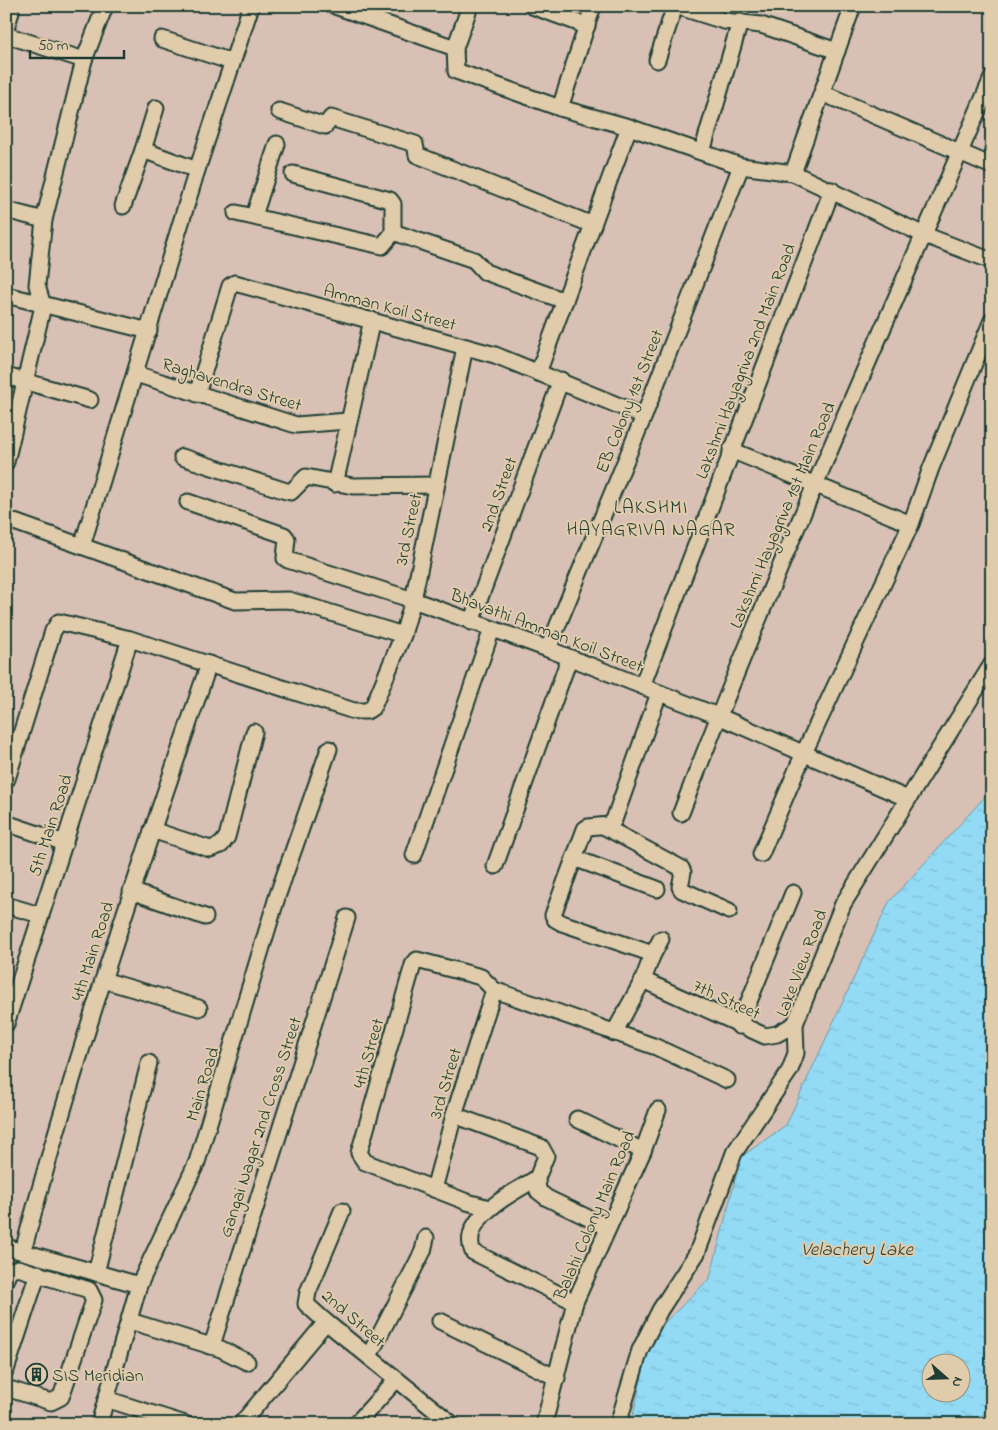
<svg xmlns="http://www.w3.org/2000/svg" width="998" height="1430" viewBox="0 0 998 1430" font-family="'Indie Flower',sans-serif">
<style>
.water{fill:url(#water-ripples);stroke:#659ba8;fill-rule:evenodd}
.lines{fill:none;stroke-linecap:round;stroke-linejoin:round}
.street-casing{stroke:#1f3d34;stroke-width:19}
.street{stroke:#e0ccab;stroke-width:15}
.labels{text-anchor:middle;stroke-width:4;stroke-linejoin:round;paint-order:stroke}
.street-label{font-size:18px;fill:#1f3d34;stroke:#e0ccab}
.poi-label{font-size:18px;fill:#1f3d34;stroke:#e0ccab;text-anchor:start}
.neighbourhood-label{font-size:19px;letter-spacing:1px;fill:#1f3d34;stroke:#e0ccab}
.water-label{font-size:19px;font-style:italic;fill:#25453e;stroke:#e0ccab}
</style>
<defs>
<pattern id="water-ripples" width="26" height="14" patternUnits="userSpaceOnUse" patternTransform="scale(1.25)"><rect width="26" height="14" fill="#93daf5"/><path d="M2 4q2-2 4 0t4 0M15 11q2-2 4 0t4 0" fill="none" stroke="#7ebcd3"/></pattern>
</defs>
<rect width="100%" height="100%" fill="#d9c0b4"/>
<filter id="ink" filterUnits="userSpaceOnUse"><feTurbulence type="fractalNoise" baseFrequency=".02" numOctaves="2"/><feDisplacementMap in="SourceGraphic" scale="10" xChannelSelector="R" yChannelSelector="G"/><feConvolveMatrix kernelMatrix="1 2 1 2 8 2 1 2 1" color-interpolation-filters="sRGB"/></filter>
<g filter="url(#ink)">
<path class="water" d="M992,789V1408L970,1424H631L651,1336L710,1278L741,1157L786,1125L889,902ZM930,1362H960V1392H930Z"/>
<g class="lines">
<defs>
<g id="street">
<path d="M335,6L455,48"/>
<path d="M470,6L455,48L456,71L560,108L629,127L741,166L793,173L922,234L992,261"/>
<path d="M532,6L587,26"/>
<path d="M676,6L724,21L761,25L837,51"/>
<path d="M6,29L11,12"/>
<path d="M6,35L84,60"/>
<path d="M162,39L232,62"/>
<path d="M657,60L675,6"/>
<path d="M822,93L992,166"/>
<path d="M156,108L143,150L197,170"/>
<path d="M560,108L593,6"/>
<path d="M279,111L325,126L331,118L415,144L417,155L593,225"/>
<path d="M702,152L740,22"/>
<path d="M793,173L853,6"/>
<path d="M293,174L390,200L393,204V233"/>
<path d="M123,206L143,150"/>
<path d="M6,210L44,220"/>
<path d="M236,213L382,246L393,233H396L474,260L485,272L565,301"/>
<path d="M254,216L277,144"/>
<path d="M6,295L149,331"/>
<path d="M538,373L629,127"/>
<path d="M136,374L296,425L348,421"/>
<path d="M6,376L90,400"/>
<path d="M197,394L230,286L235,283L495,355L644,416"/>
<path d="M731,450L911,524L803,755L761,854"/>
<path d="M182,457L286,491L291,492L306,477L353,486L436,485"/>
<path d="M6,462L43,306L37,285L44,220L84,60L105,6"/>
<path d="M335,484L372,320"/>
<path d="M188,502L284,535L287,539L285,558L288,560L413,600L548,649L718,716L908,799"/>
<path d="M6,519L235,601L289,600L403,635"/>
<path d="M911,524L931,468L992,320"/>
<path d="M82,546L197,170L251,6"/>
<path d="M471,622L561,380"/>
<path d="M548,649L644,416L741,166"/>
<path d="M642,686L832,190"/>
<path d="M7,779L53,631L59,622L130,639L354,711H367L373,707L403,635L413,600L465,347"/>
<path d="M681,813C776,565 886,323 992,78"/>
<path d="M6,823L65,843"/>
<path d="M603,826L681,868L683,872L680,887L682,890L729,911"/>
<path d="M152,830L210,849L221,845L227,837L254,732"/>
<path d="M414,855L492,629"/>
<path d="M574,858L657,889"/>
<path d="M495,866L569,659"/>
<path d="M131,891L205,917"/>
<path d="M6,905L40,915"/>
<path d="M652,956L647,952L562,923L555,919L553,915L585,829L588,827L609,825L614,820L659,693"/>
<path d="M103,980L199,1008"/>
<path d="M643,980L765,1036L777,1034L795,1024"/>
<path d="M494,990L656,1047L727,1080"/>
<path d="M6,1024L130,639"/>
<path d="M739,1026L793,893"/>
<path d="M614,1033L643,980L652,956L661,939"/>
<path d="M454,1115L541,1147L546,1156L537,1178L538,1191L547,1198L607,1227"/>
<path d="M577,1119L643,1151"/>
<path d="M537,1178C515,1192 458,1218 473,1252L575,1302"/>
<path d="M434,1189L454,1115L494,990"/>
<path d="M489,1208L467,1202L365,1162L359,1153L413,965L417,960L481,977L494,990"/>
<path d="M342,1211L308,1292L306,1304L326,1322L452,1424"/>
<path d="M6,1247L139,1285"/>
<path d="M23,1251C76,1053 142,859 209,664"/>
<path d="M96,1273L149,1063"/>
<path d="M6,1279L9,1271L18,1268L89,1290L94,1300L61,1397L51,1402L6,1388"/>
<path d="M130,1321L221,1349L247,1362"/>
<path d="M440,1321L557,1378"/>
<path d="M209,1346L214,1339L347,918"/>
<path d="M369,1356L423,1251L426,1238"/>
<path d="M6,1370L38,1273"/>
<path d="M106,1399L185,1424"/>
<path d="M99,1424L139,1285L197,1162L278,894L329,749"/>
<path d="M241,1424L326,1322"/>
<path d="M356,1424L396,1380"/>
<path d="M544,1424L575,1302L643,1151L658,1110"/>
<path d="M618,1424L640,1350L660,1310L697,1253L734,1153L790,1070L796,1053L795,1024L843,904L992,664"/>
</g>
</defs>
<use href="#street" class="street-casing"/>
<use href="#street" class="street"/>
</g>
</g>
<defs>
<symbol id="building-ring" viewBox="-11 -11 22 22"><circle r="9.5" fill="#e0ccab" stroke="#1f3d34" stroke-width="1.5"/><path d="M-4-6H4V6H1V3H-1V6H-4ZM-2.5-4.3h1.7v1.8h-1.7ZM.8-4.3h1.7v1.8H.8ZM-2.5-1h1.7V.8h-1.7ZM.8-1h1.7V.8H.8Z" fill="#1f3d34"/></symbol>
</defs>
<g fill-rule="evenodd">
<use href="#building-ring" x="24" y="1362" width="25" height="25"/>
</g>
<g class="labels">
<g class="street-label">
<text transform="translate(390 307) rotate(15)" y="6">Amman Koil Street</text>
<text transform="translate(745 361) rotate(-69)" y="6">Lakshmi Hayagriva 2nd Main Road</text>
<text transform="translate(232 384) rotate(17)" y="6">Raghavendra Street</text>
<text transform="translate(629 401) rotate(-68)" y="6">EB Colony 1st Street</text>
<text transform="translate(498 494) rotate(-70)" y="6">2nd Street</text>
<text transform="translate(782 515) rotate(-67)" y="6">Lakshmi Hayagriva 1st Main Road</text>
<text transform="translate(408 529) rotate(-78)" y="6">3rd Street</text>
<text transform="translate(547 630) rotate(21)" y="6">Bhavathi Amman Koil Street</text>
<text transform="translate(50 825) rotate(-72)" y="6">5th Main Road</text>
<text transform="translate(92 951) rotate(-72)" y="6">4th Main Road</text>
<text transform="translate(801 963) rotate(-69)" y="6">Lake View Road</text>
<text transform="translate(727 999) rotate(25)" y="6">7th Street</text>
<text transform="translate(368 1053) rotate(-74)" y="6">4th Street</text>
<text transform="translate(445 1083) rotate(-73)" y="6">3rd Street</text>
<text transform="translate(202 1084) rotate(-73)" y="6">Main Road</text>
<text transform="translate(260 1127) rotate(-72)" y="6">Gangai Nagar 2nd Cross Street</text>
<text transform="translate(594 1215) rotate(-67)" y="6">Balahi Colony Main Road</text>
<text transform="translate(354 1318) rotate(41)" y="6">2nd Street</text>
</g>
<g class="poi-label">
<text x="52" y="1381">SIS Meridian</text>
</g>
<g class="neighbourhood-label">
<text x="651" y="513">LAKSHMI<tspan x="651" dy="22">HAYAGRIVA NAGAR</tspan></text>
</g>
<g class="water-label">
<text x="857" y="1255">Velachery Lake</text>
</g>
</g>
<rect width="998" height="1430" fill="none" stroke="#e0ccab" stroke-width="25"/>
<rect x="12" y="12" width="973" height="1405" fill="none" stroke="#1f3d34" stroke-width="2" filter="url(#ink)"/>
<g transform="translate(946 1378) rotate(110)"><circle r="24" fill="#e0ccab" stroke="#93937b"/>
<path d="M0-4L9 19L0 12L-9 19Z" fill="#1f3d34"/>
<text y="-8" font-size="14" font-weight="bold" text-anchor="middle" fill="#1f3d34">N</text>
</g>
<path d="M30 50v8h94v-8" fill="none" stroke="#1f3d34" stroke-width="2.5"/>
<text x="38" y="50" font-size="15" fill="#1f3d34" stroke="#e0ccab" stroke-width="4" paint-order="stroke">50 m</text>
</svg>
